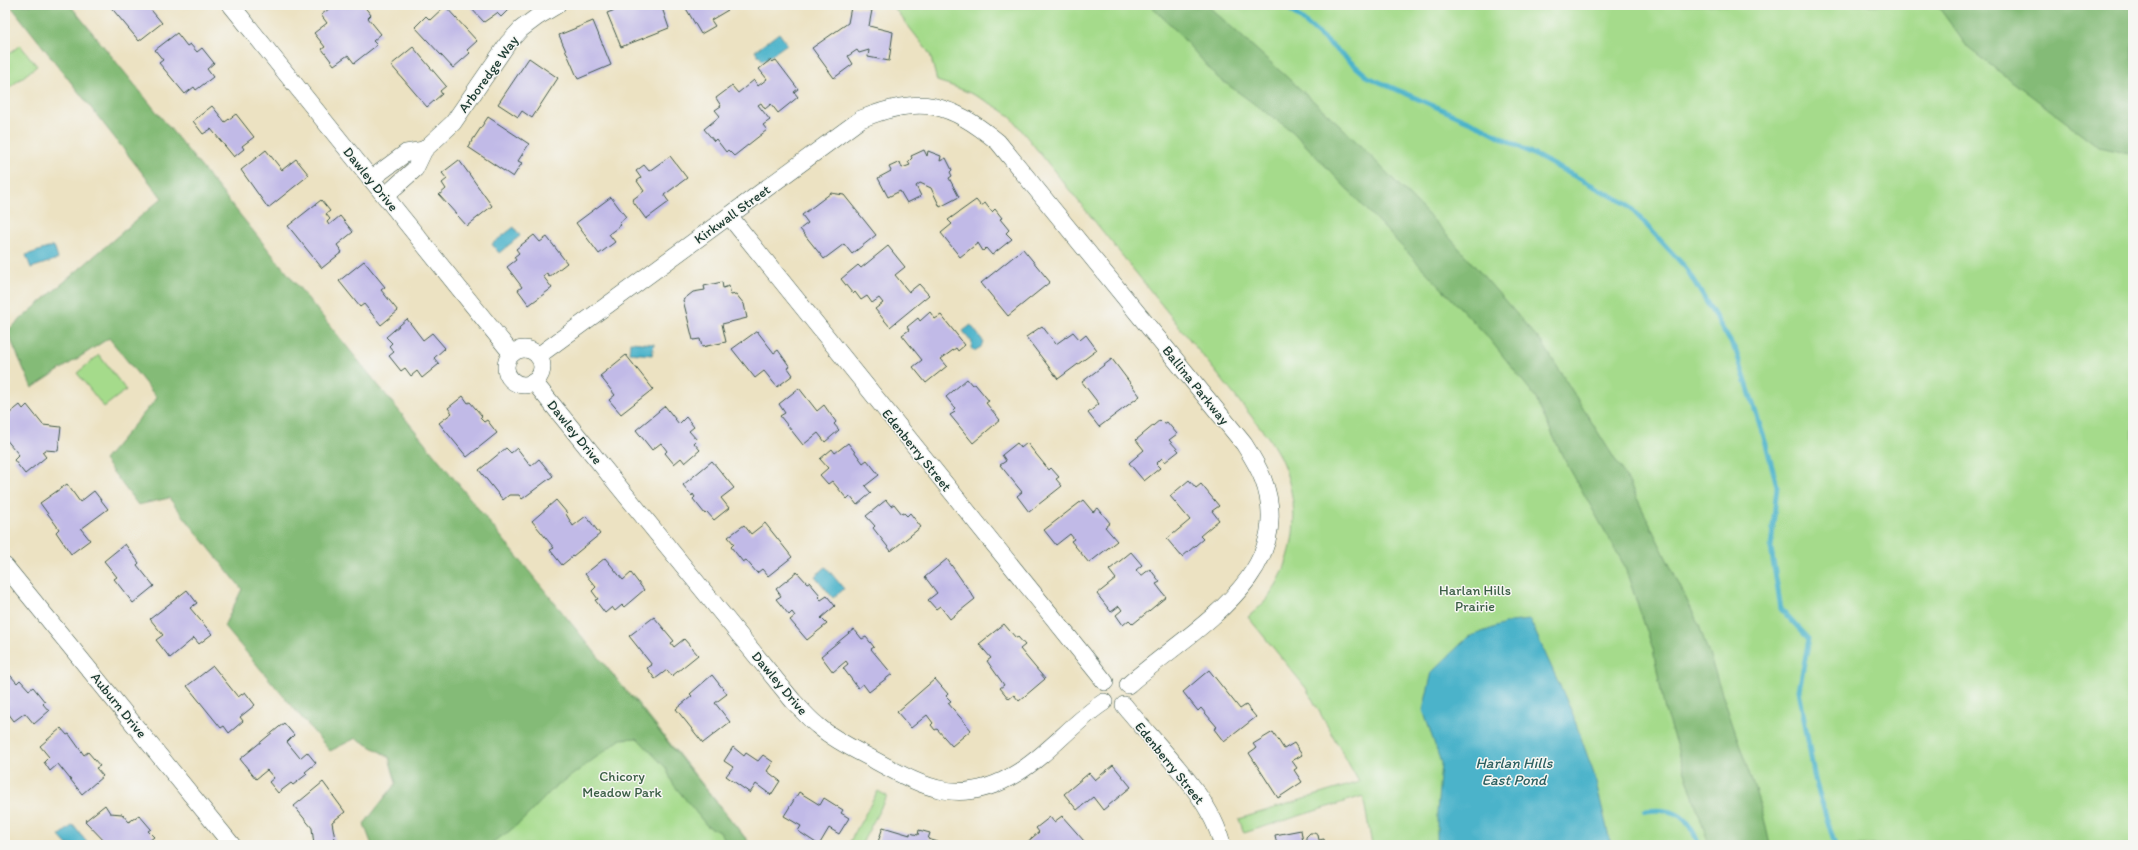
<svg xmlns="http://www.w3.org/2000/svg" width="2138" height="850" viewBox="0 0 2138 850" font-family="Itim,sans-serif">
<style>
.green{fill:#a5db8b;stroke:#628c60}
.forest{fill:#84bb77;stroke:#527c56}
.water{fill:#4bb3ca;stroke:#35787f}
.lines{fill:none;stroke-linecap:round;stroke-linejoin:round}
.stream{stroke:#4bb3ca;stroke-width:5}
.building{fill:#c1bae7}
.minor-casing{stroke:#3e5649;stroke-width:18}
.minor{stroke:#fff;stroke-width:17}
.labels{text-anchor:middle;stroke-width:3;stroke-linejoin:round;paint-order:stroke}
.street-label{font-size:14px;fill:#1f3d34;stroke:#f6f6f2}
.park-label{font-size:14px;fill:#3a5d45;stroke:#f6f6f2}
.water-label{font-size:15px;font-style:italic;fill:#2c6061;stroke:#f6f6f2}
</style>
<rect width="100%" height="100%" fill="#f6f6f2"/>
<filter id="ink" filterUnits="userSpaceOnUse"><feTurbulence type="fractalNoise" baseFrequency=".025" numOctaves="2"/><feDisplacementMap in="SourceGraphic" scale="8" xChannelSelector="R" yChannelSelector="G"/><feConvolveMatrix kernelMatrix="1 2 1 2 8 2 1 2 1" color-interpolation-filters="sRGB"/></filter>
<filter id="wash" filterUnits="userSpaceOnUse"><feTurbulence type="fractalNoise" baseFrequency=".012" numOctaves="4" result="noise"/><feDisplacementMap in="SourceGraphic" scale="16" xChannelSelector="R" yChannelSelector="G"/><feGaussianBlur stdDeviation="0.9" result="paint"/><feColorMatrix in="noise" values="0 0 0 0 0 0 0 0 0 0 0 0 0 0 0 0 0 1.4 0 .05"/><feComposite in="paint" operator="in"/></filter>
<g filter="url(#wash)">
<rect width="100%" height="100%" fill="#ece2c2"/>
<g class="green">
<path d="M892,5H2133V845H1372L1363,796L1244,833L1239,819L1359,782L1306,688L1248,617C1255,611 1262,605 1268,598C1297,556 1301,510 1283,464C1279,454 1273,445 1268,437L1010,116C986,99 966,90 937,81L930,54Z"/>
<path d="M20,45L37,66L5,91V57Z"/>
<path d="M99,355L126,390L104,407L77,373Z"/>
<path d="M632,696L751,845H449Z"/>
<path d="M878,791L887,796L861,845H848Z"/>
</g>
<g class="forest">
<path d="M10,5H70L751,845H729L720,832L707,826L673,784L666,768L637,738L621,739L552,790L523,820L507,833L488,845H372L364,824L396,783L389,757L356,738L330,751L224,626L242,589L169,498L138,505L104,460L157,398L109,338L32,388L7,331L162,198Z"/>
<path d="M1149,5H1207L1341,126L1443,230L1543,344L1629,482L1699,625L1763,814L1770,845H1709L1665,711L1653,649L1624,565L1563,457L1534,395L1487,336L1292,131L1217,77L1171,25Z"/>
<path d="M1937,5H2133V155L2099,147L1968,48Z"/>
</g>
<g class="water">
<path d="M779,33L787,44L763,61L755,51Z"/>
<path d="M514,227L520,236L499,253L492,244Z"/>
<path d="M54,246L58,259L31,268L26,255Z"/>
<path d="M971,325L983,341L981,347L974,351L971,348L972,342L963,331Z"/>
<path d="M630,342L654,344L652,355L629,353Z"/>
<path d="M826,567L844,589L833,598L815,576Z"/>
<path d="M1530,620L1571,710L1594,774L1611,845H1437V812L1441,763L1423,710L1432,672L1468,637L1510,622Z"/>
<path d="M73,825L89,845H67L59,836Z"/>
</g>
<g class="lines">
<g class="stream">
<path d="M1285,5L1368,77L1484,128L1627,204L1686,268L1736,351L1766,444L1777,486L1771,548L1781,609L1809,639L1799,690L1815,780L1835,845"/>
<path d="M1645,811C1676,807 1688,816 1699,845"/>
</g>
</g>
<g id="blocks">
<g class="building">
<path d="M109,5H147L162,23L139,41Z"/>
<path d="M334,5H363L371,15L368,18L381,34L373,41L377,45L354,63L348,55L334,65L322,49L325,47L314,33L327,23L321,15Z"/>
<path d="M468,5H513L501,17L497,13L484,22Z"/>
<path d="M628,5H661L669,28L621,47L607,13Z"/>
<path d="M684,5H725L728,10L711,20L715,26L701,34Z"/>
<path d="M445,6L477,41L467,50L470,53L453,68L415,27L426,16L430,20Z"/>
<path d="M851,7L872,10L869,26L893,32L889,61L868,57L869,50L859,53L857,50L848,56L853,64L834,78L812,48L848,23Z"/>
<path d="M593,21L611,65L578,79L559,35Z"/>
<path d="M177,33L187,46L190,44L197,52L202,48L214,63L207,69L213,77L196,90L194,87L185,94L159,63L163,60L155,50Z"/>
<path d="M413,47L446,86L440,91L442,94L427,107L391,65Z"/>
<path d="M529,58L558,78L532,118L522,111L518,117L498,104Z"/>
<path d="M770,60L772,62L776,60L798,89L794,92L798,97L778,113L771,104L765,109L761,103L758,105L770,120L763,125L767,130L734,156L728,150L726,152L716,139L714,141L704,129L720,116L715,110L721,106L716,98L732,86L738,93L754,80L758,86L767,79L759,69Z"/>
<path d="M212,106L225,122L236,114L254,137L242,146L244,149L234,157L211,129L203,134L193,121Z"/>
<path d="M488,117L529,144L518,161L522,163L513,177L468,147Z"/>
<path d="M266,150L282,170L296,159L309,175L268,208L241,170Z"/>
<path d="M924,150L927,156L928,151L941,156L940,161L946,158L952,170L950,172L952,176L949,178L959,197L940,207L931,188L920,183L916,186L921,196L907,203L900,191L888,197L878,178L891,171L889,167L900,162L902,168L910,165L908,162L912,158L911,156Z"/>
<path d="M670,156L687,178L664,195L669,202L646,219L632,200L644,191L637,181L641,178L636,171L644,165L649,171Z"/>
<path d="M459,160L492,206L467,226L439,195L446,189L442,183L447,179L442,173Z"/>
<path d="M831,193L844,195L876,235L852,254L844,244L824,259L800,229L808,223L802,215Z"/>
<path d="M611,197L626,217L619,223L621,225L609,234L615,242L599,254L576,223Z"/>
<path d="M321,200L330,211L326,214L330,219L327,222L329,225L340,216L353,232L337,245L342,252L322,268L288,226Z"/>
<path d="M976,200L981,206L985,203L992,212L995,209L1002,218L1000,219L1009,230L1006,233L1012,239L992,255L986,248L983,251L978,243L960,257L941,233L952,224L948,220Z"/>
<path d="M534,235L540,242L547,237L567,263L549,277L547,273L543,276L552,288L529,305L518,290L522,287L507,267L516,260L514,257L519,253L516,249Z"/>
<path d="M888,246L905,267L895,275L909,292L919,284L929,295L890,327L875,309L883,303L879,298L872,303L867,296L861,300L855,292L853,294L841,279L858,265L861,268Z"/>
<path d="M1023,249L1050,282L1008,316L981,283Z"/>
<path d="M364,261L385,287L381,290L398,311L381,325L364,304L360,307L339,281Z"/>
<path d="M722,282L723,288L729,286L731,295L736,294L744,304L747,318L722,324L726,342L702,347L700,339L693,340L683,300L693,292L705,290L704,286Z"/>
<path d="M930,312L935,319L941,315L965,345L958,351L956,348L941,359L947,366L926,383L913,367L922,360L902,335L909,330L907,327L918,318L920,321Z"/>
<path d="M407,319L423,340L432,333L445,348L434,358L439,364L422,378L417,371L411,376L405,368L401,371L389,356L394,352L389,346L392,343L386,337Z"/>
<path d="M1042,326L1056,344L1073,332L1080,340L1086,335L1097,350L1058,379L1026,337Z"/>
<path d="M757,331L774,353L778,350L790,367L788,368L793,375L777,387L764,371L755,378L732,349Z"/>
<path d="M626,355L653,389L621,414L609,400L615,395L600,376Z"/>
<path d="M1112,359L1140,396L1099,427L1088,413L1099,404L1082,382Z"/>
<path d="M967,379L972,385L975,384L989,401L986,403L1000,420L973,443L950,415L955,412L953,410L955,408L946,397Z"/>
<path d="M799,388L817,411L824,405L836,422L834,424L839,430L825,442L818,433L803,445L780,416L785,413L779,404Z"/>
<path d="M463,396L468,403L470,402L482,416L480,418L484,422L487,420L497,433L467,457L439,423L452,413L448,408Z"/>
<path d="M20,405L23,409L27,405L43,425L61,427L58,451L45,450L42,452L46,457L25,474L14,460L19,455L5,438V417Z"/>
<path d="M665,406L679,424L686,417L694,427L689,431L697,440L694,443L700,450L685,463L681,458L674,464L665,453L667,451L661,443L652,450L636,430Z"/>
<path d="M1160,420L1164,424L1167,422L1177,434L1169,440L1179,451L1165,462L1162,458L1156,464L1160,468L1144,481L1129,463L1144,450L1136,440Z"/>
<path d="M848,443L863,463L867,460L879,475L865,486L871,493L857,505L850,496L847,499L832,481L828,484L820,475L828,468L820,459L832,449L835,453Z"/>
<path d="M1017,443L1021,448L1027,443L1049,470L1051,468L1059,477L1056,479L1062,486L1029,512L1017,496L1022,492L1000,465L1006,461L1002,455Z"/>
<path d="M506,448L511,453L517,448L531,466L539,459L553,476L522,499L519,495H509L503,500L479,470Z"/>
<path d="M712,461L734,488L721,498L729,508L714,520L707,512L705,514L693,499L695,497L693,494L692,496L683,485Z"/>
<path d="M1189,480L1196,488L1201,484L1219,506L1212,511L1219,520L1200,536L1203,539L1182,557L1167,539L1190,520L1170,496Z"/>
<path d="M67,484L80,502L94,491L108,509L81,529L90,540L71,554L56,532L59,529L40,503Z"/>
<path d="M556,500L567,513L566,514L573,526L586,516L600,534L562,565L550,550L554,548L532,521Z"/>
<path d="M886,500L891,506L894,504L902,514L904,513L907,516L910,513L921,527L891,551L873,528L875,526L866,516Z"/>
<path d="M1083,500L1093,512L1098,508L1110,523L1105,527L1117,541L1089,563L1071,541L1074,539L1070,534L1056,545L1044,530Z"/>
<path d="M765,523L792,557L768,576L762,569L757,573L746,560L743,562L731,547L734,544L728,537L744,525L751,534Z"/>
<path d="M125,544L139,563L137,565L154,586L133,603L114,579L117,577L104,561Z"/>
<path d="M1131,552L1142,565L1136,570L1141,576L1150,569L1160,582L1156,584L1166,597L1133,624L1129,620L1123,625L1116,615L1122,610L1119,606L1111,612L1097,594L1116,579L1109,570Z"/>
<path d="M605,558L623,580L631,573L644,590L624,607L622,605L615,611L612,607L605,613L595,600L598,599L592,591L596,587L585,574Z"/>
<path d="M947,559L975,599L950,619L940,606L936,609L928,600L937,593L925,577Z"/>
<path d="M797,572L807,583L809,582L820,595L818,597L821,600L827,596L835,606L821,618L827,624L807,640L790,620L795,616L792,612L789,615L776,599L781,596L776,589Z"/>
<path d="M187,590L197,603L190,608L212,634L199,644L194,638L170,658L156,640L163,635L150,619Z"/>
<path d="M654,617L674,641L671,643L674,647L684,639L698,655L672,676L667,670L655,679L647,668L652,665L629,636Z"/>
<path d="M1004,624L1016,638L1018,637L1025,645L1020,649L1045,679L1019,701L1014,695L1009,699L1000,688L1004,685L987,661L991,658L979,644Z"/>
<path d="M854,629L862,639L866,637L874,647L871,649L892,674L869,692L863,684L858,688L843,668L848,664L846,661L833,672L821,656Z"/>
<path d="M213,666L238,697L245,692L255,705L240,717L243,721L229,733L224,726L221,728L187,686Z"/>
<path d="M1209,670L1240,709L1246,705L1256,717L1224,742L1214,729L1217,727L1201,708L1198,711L1183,692Z"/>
<path d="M10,675L17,683L20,680L29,690L33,687L45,702L43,704L49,711L34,724L25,713L14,721L5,709V679Z"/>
<path d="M712,675L727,694L715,703L730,722L703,743L676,709L692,696L690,694Z"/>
<path d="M935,679L948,694L946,696L951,701L948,703L971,730L952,746L937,729L935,730L931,725L933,723L927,715L911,728L897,712Z"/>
<path d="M284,723L294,735L287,742L300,758L307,752L316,763L305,772L307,774L293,785L291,783L278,793L269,782L274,778L267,770L256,779L240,759Z"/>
<path d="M61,728L67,735L69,734L84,755L88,752L100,766L96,768L103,776L82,794L58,764L50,771L44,762L49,757L40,746Z"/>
<path d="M1273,732L1284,749L1294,743L1302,755L1292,761L1297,768L1294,770L1302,782L1278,798L1249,753L1256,748L1253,744Z"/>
<path d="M733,747L744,756L746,753L758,761L763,755L773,762L767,771L780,781L771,795L756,784L750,793L726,776L733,767L724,761Z"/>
<path d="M1113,765L1131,787L1103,810L1093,797L1077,810L1064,794L1089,773L1095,780Z"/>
<path d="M323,782L345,812L332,822L336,845H314L312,828L294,806Z"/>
<path d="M799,792L820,805L824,798L843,810L841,813L849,818L839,834L829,828L819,845L798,831L801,826L784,816Z"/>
<path d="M105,805L110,813L122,814L129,822L139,815L151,829L148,831L154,837L144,845H108L85,821Z"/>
<path d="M1062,816L1084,841L1080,845H1027L1026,843L1039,832L1036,828L1050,817L1054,822Z"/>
<path d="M883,827L910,835V833L918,835L919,830L930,833L928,839L938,842L937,845H877Z"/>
<path d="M1301,830L1303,842L1306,841V837L1310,833H1314L1318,835L1319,840L1324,839L1325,845H1277L1275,835Z"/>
<rect x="962" y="843" width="21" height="2"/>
</g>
</g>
</g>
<g filter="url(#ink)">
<use href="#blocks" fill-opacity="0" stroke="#3e5649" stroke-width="1"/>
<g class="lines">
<defs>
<g id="minor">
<path d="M231,5L512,354"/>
<path d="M371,179L406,153L424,150"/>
<path d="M385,196L415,169L424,150L453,123L508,43L521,29L537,17L557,5"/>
<path d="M730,217L1105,682"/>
<circle cx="524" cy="367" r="18"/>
<path d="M538,356L861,119C921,95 949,102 998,142L1244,444C1251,455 1258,466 1263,479C1300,576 1187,632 1128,685"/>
<path d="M534,382L793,701C801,709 808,718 817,725C834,740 856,750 876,761C927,789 962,807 1017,773C1049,754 1073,722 1104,702"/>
<path d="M5,566L232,845"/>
<path d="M1124,705C1154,743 1213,798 1222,845"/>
</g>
</defs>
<use href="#minor" class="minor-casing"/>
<use href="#minor" class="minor"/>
</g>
</g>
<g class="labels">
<g class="street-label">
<text transform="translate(488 74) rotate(-54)" y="5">Arboredge Way</text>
<text transform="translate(371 179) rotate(51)" y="5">Dawley Drive</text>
<text transform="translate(732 214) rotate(-36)" y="5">Kirkwall Street</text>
<text transform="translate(1196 385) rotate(51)" y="5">Ballina Parkway</text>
<text transform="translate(575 432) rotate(51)" y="5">Dawley Drive</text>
<text transform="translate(917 450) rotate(51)" y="5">Edenberry Street</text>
<text transform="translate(780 683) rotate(50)" y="5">Dawley Drive</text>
<text transform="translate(119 705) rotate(51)" y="5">Auburn Drive</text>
<text transform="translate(1170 763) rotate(51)" y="5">Edenberry Street</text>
</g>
<g class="park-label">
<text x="1475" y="595">Harlan Hills<tspan x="1475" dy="16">Prairie</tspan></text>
<text x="622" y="781">Chicory<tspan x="622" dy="16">Meadow Park</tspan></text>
</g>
<g class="water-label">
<text x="1514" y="768">Harlan Hills<tspan x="1514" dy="17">East Pond</tspan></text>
</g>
</g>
<rect width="2138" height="850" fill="none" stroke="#f6f6f2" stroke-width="20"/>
</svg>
